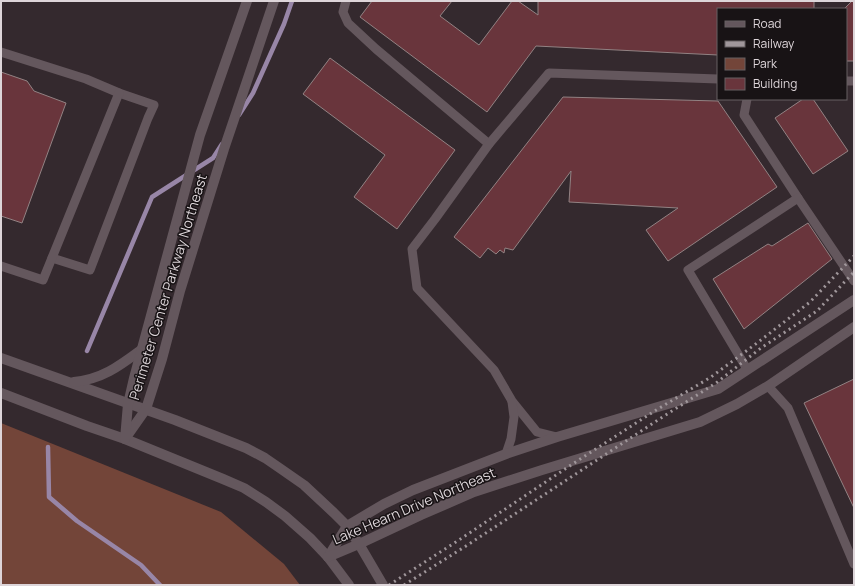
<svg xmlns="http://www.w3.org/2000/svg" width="855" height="586" viewBox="0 0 855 586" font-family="Manrope,sans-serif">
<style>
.green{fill:#734539}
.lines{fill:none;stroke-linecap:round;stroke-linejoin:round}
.stream{stroke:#9886a7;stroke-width:4.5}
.building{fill:#69353c;stroke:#928283}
.lane{stroke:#64575d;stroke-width:9}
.secondary{stroke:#64575d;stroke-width:10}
.rail{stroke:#a0979b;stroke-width:3;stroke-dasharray:2 4;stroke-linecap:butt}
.labels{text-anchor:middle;stroke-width:3;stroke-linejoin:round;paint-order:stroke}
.street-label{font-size:14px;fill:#ddd5d9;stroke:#181315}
</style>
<rect width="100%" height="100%" fill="#34292e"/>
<path class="green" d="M1,423L221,512L284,564L300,585H1Z"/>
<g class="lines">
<g class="stream">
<path d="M239,115L253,93L284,24L292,1"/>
<path d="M87,351L152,197L213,158L222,144"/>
<path d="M48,447L49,497L77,521L141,565L160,585"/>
</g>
</g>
<g class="building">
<path d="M372,1H452L440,16L479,45L512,1H518L538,15V1H814V9H718V55L536,46L487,112L360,17Z"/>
<path d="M852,1H854V61H846V9H844Z"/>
<path d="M330,58L455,150L397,229L354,197L385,155L303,94Z"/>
<path d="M1,72L27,81L34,91L66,103L22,223L1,216Z"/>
<path d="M563,97L718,101L777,187L668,261L646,230L678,208L569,202L571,171L513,250L505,248L504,253L500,250L496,254L488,248L480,258L454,237Z"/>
<path d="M803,99H813L848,151L813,174L775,118Z"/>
<path d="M808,223L832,259L744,329L713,279L768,244L772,246Z"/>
<path d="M854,379V508L804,403Z"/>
</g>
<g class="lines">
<g class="lane">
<path d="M346,1L343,12L348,23L376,49L489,144"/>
<path d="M1,52L86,79L119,93L154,105L148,118L90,270L52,258"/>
<path d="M846,81H854"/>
<path d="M747,99L744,115L798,198"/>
<path d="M1,266L43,280L119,93"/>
<path d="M747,369L688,270L798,198L854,281"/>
<path d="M768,386L788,408L854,564"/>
<path d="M557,437L537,432L512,401L494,370L417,288L412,249L435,219L489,144L549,73L718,79"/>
<path d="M506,454L511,439L514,417L512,402"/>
</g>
<g class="secondary">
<path d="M1,358L175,420L246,448L265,458L281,469L304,485L334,513L347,526L359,544L383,585"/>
<path d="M74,382C102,379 118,367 141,350"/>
<path d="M1,393L87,426L125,439L223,479L244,488L266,502L285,516L310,538L328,557L349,585"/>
<path d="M125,439L146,409L162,359L180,291L224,149L274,1"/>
<path d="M125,439L128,404L134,378L200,135L247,1"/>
<path d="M328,557L347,526L384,504L413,490L506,454L557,437L688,398L718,389L854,300"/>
<path d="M328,557L359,544L421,515L474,492L542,470L700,422L737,404L768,386L854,327"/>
</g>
<g class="rail">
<path d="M389,585L459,540L568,467L653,412L711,377L757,343L810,302L854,256"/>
<path d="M404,585L466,546L661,418L716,383L761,348L817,311L854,272"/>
</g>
</g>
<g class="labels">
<g class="street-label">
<text transform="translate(168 287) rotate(-73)" y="5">Perimeter Center Parkway Northeast</text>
<text transform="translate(414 506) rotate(-23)" y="5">Lake Hearn Drive Northeast</text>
</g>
</g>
<rect width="855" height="586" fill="none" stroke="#ddd5d9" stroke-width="4"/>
<rect x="717" y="8" width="130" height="92" fill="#181315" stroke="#676163"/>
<rect x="725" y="21" width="20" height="6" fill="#64575d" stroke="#676163"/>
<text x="753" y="28" font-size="12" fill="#ddd5d9">Road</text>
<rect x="725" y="41" width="20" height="6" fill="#a0979b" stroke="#676163"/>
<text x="753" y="48" font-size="12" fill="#ddd5d9">Railway</text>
<rect x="725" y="58" width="20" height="12" fill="#734539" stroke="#676163"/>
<text x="753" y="68" font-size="12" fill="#ddd5d9">Park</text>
<rect x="725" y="78" width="20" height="12" fill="#69353c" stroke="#676163"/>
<text x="753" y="88" font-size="12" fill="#ddd5d9">Building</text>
</svg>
